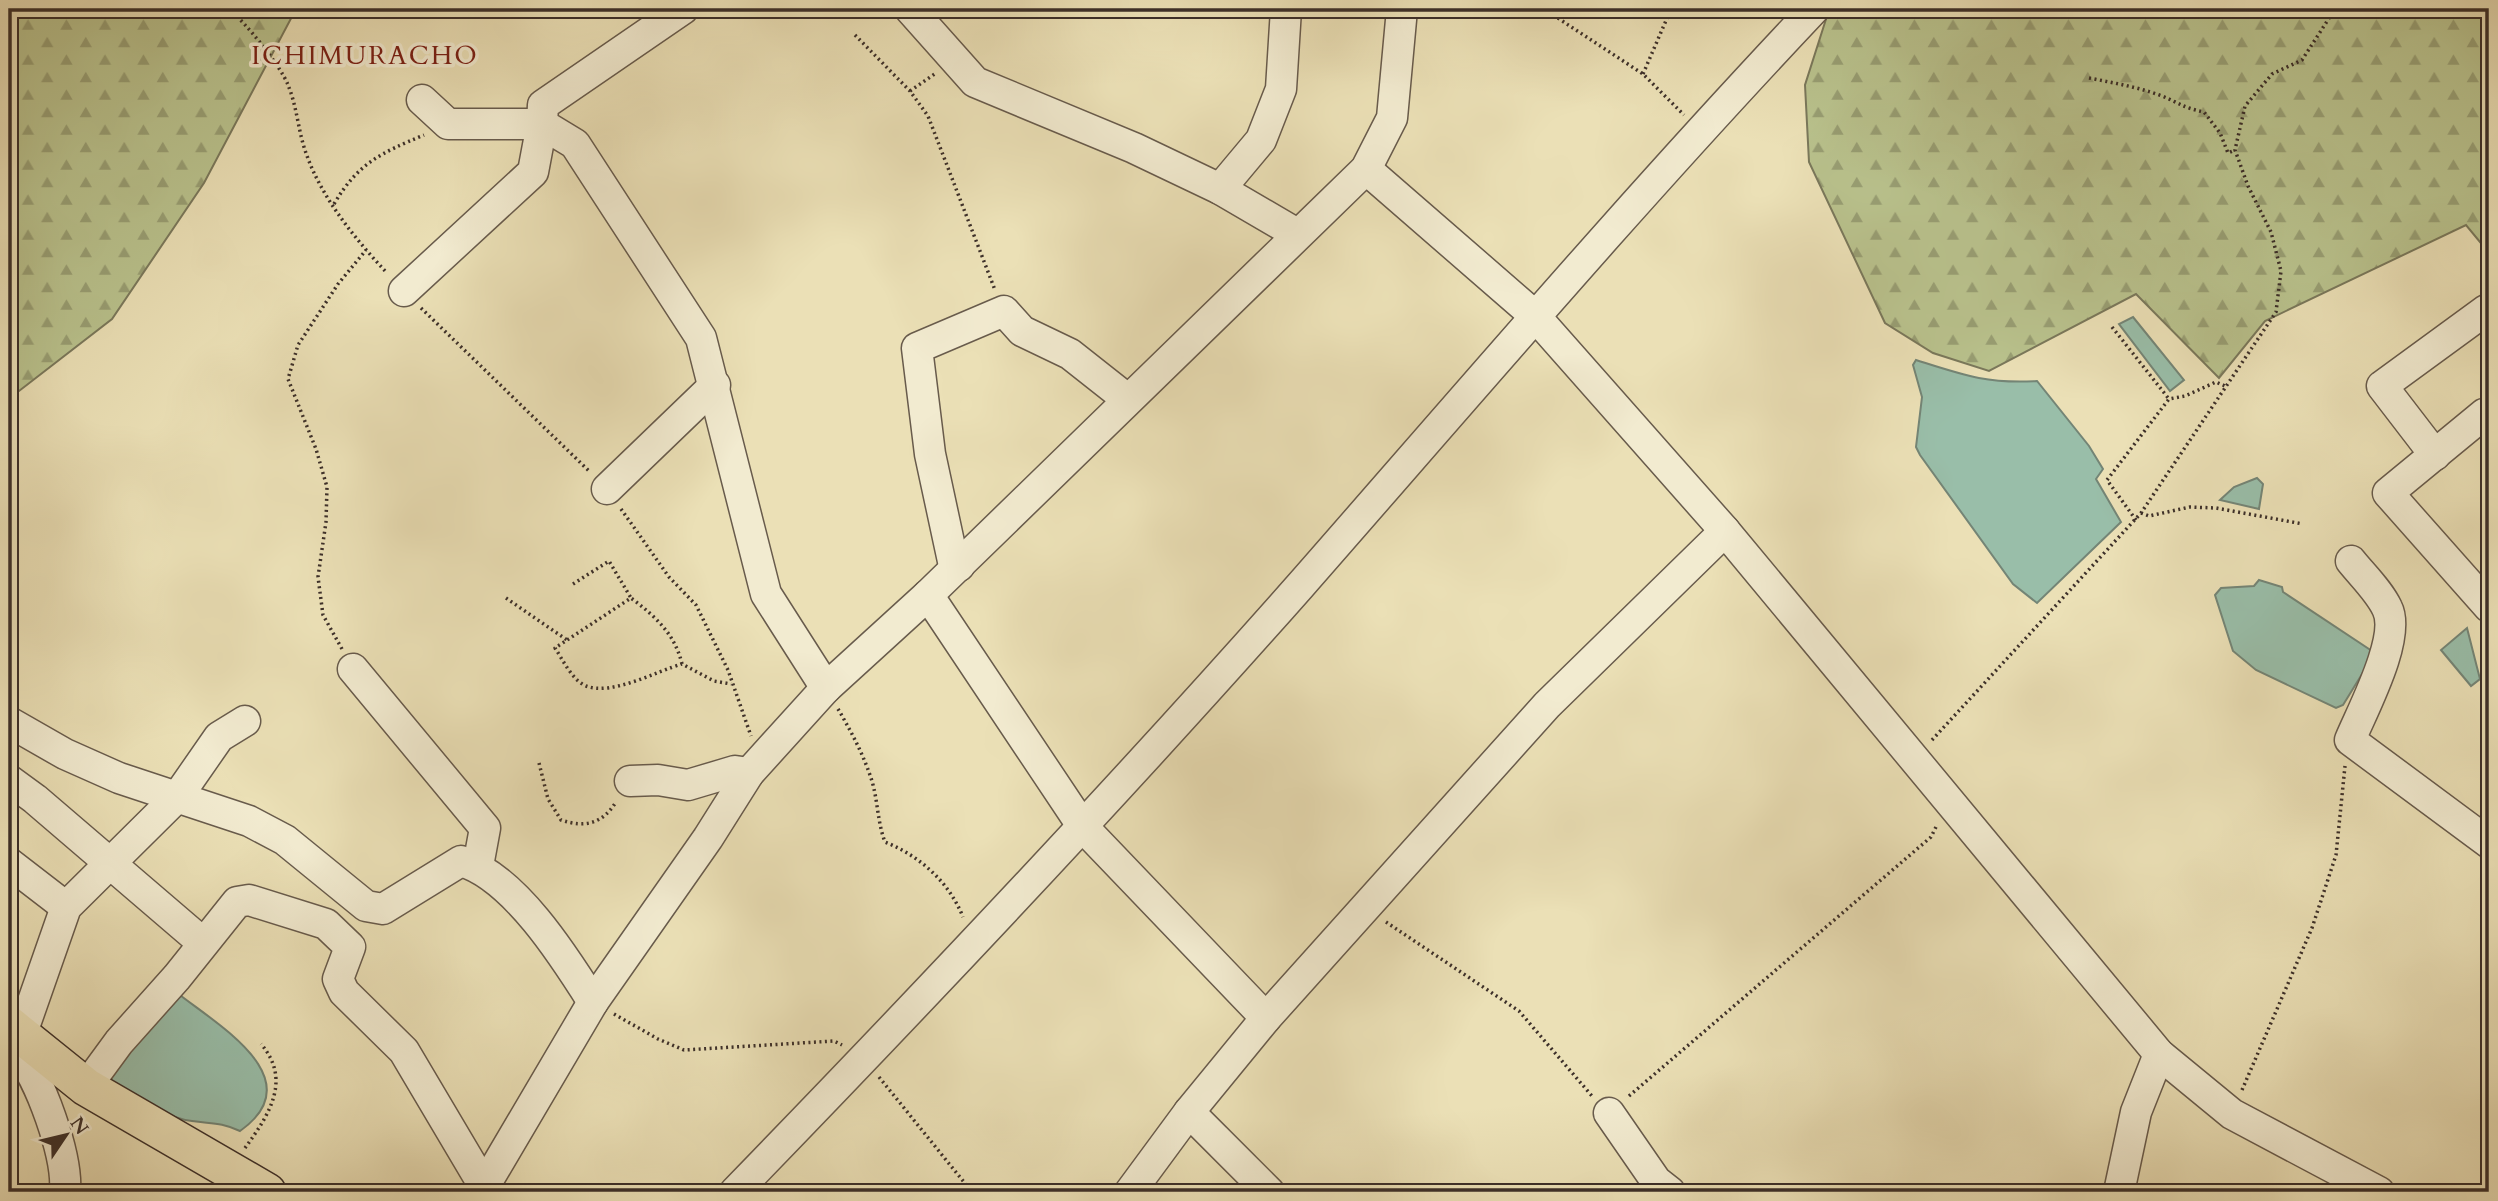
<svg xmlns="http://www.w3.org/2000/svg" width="2498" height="1201" viewBox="0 0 2498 1201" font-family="Cardo,serif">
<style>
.forest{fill:url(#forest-firs);stroke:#7a785b;stroke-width:2}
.water{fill:#99bea9;stroke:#748576;stroke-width:2}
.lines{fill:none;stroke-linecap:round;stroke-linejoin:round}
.minor-casing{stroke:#685b4c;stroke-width:33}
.major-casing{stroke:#3c2f29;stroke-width:40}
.path{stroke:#3c2f29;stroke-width:3.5;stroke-dasharray:2 3.5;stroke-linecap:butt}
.minor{stroke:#f2ebd0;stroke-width:30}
.major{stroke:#ebe0b6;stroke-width:37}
.labels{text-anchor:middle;stroke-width:7;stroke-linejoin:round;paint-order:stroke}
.quarter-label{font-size:26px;letter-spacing:2px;fill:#7a1f14;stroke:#f2ebd0}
</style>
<defs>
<pattern id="forest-firs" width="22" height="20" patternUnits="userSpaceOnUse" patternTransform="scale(1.75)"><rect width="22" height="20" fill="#b9c28d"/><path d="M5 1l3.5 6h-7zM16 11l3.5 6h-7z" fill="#989e73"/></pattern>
</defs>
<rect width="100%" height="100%" fill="#ebe0b6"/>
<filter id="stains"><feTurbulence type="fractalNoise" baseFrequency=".00286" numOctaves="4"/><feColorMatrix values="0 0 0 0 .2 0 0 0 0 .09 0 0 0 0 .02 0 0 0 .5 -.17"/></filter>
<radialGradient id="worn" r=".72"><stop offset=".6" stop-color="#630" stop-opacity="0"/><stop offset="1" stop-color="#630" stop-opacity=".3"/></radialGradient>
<g class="forest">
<path d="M9,9H296L204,183L112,319L19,391L9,389Z"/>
<path d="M1835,9H2489V253L2466,225L2265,321L2219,378L2136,294L1989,371L1933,353L1885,323L1809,162L1805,85L1827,16Z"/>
</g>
<g class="water">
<path d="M2133,317L2184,380L2170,391L2119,324Z"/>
<path d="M1916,360C1963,375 1987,384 2037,381L2089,446L2103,469L2096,479L2121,522L2037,603L2013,584L1920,455L1916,447L1922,397L1913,365Z"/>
<path d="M2257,478L2263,484L2259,509L2220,500L2234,487Z"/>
<path d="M2259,580L2282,587L2283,592L2375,653L2343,705L2336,708L2256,670L2233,651L2215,595L2221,588L2254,586Z"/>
<path d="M2467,628L2480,679L2471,686L2441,650Z"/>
<path d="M176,992C216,1024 314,1079 240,1131C220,1122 212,1124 192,1121C164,1118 126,1091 102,1076Z"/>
</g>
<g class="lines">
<defs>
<g id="minor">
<path d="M683,9L543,105L542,124L575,144L701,338L766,594L826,688"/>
<path d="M910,9L975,82L1134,148L1220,189L1297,234"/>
<path d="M1366,169L1534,315L1725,531L2159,1054L2232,1114L2379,1192"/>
<path d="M1220,189L1261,140L1281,89L1286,9"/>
<path d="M404,291L533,172L542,124H448L422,100"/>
<path d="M2489,420L2484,414L2388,493L2489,607"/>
<path d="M2435,455L2382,386L2486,310L2489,314"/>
<path d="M607,489L715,385"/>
<path d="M2351,561C2363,576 2379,591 2387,608C2402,637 2362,711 2350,740L2489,843"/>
<path d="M959,566L953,561L930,454L917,348L1004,311L1022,331L1070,354L1127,399"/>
<path d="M928,595L1083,827L1266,1018"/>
<path d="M353,669L485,828L478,866"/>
<path d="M9,722L65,754L119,778L249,821L285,840L366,906L383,909L461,861C514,877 564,956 593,1002"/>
<path d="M9,780L35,799L203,943"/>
<path d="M630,781L658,780L688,785L735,771L749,773"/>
<path d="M9,863L66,907"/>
<path d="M86,1087L119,1042L177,977L237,902L249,900L326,924L350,947L338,979L344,992L404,1051L484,1186"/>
<path d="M1189,1112L1269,1192"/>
<path d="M1609,1113L1656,1181L1670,1192"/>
<path d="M65,1192C68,1156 40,1077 16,1050L66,907L178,796L219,737L245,721"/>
<path d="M481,1192L593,1002L708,838L749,773L826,688L928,595L1366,169L1392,118L1402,9"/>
<path d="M735,1192C927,994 1117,793 1300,586C1470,392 1637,196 1814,9"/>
<path d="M1130,1192L1189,1112L1266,1018L1547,705L1725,531"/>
<path d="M2119,1192L2136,1112L2159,1054"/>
</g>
<path id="major" d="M9,1025L86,1087L267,1192"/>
</defs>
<use href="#minor" class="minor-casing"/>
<use href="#major" class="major-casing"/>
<g class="path">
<path d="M229,9C244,21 281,66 288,85C297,106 298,131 306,153C321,197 355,239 387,273"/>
<path d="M1544,9L1643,74L1684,115"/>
<path d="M855,35L910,91L928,116L995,290"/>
<path d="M1643,74L1671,9"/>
<path d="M2089,78C2114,83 2138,87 2162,96C2179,103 2184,108 2204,112L2220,133L2228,153L2235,150"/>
<path d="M910,91L936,73"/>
<path d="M334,204C358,163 381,153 424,135"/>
<path d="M421,308L589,471"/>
<path d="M2112,327L2169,399"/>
<path d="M621,509L669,577L696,605L728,670L751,736"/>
<path d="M2141,513L2149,516L2190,507L2216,508L2303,524"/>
<path d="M2136,520L2107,480L2169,399L2185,396L2216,382L2225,386"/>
<path d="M573,584L609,561L631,598"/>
<path d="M506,598L567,640"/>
<path d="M342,649L323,615L318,577L326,522L327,487L316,449L288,379L298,345L338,284L366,250"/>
<path d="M682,664C675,634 655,616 631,598L555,648C563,660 572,680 586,686C612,696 657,671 682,664L714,681L731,684"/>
<path d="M838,709C851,731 863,754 871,778C878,799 877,821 885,842C920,856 949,882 963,917"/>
<path d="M1932,740L2141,513L2276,312L2281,271L2271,232L2248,186L2235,150L2245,106L2272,74L2302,60L2335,9"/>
<path d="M539,763L548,799L561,820C585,828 602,824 616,802"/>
<path d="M1386,922L1519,1011L1592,1096"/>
<path d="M614,1014L658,1039L684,1050L834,1041L842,1045"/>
<path d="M879,1077L972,1192"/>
<path d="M2242,1090L2312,928L2336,855L2345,766"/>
<path d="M1629,1096L1931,837L1937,825"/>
<path d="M245,1148C269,1115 292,1080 261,1044"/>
</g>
<use href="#minor" class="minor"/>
<use href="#major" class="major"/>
</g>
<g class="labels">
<g class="quarter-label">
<text x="365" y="64">ICHIMURACHO</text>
</g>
</g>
<rect width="2498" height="1201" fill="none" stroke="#ebe0b6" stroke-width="35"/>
<rect x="10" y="10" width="2477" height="1180" fill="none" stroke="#3c2f29" stroke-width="3.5"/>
<rect x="18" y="18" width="2463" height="1166" fill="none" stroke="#3c2f29" stroke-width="2"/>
<g transform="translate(66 1135) rotate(55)" stroke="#f2ebd0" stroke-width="5" paint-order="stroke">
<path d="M0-5L12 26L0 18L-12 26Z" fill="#3c2f29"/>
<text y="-10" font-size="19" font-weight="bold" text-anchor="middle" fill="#3c2f29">N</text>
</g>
<rect width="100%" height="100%" filter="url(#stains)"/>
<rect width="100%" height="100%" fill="url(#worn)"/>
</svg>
